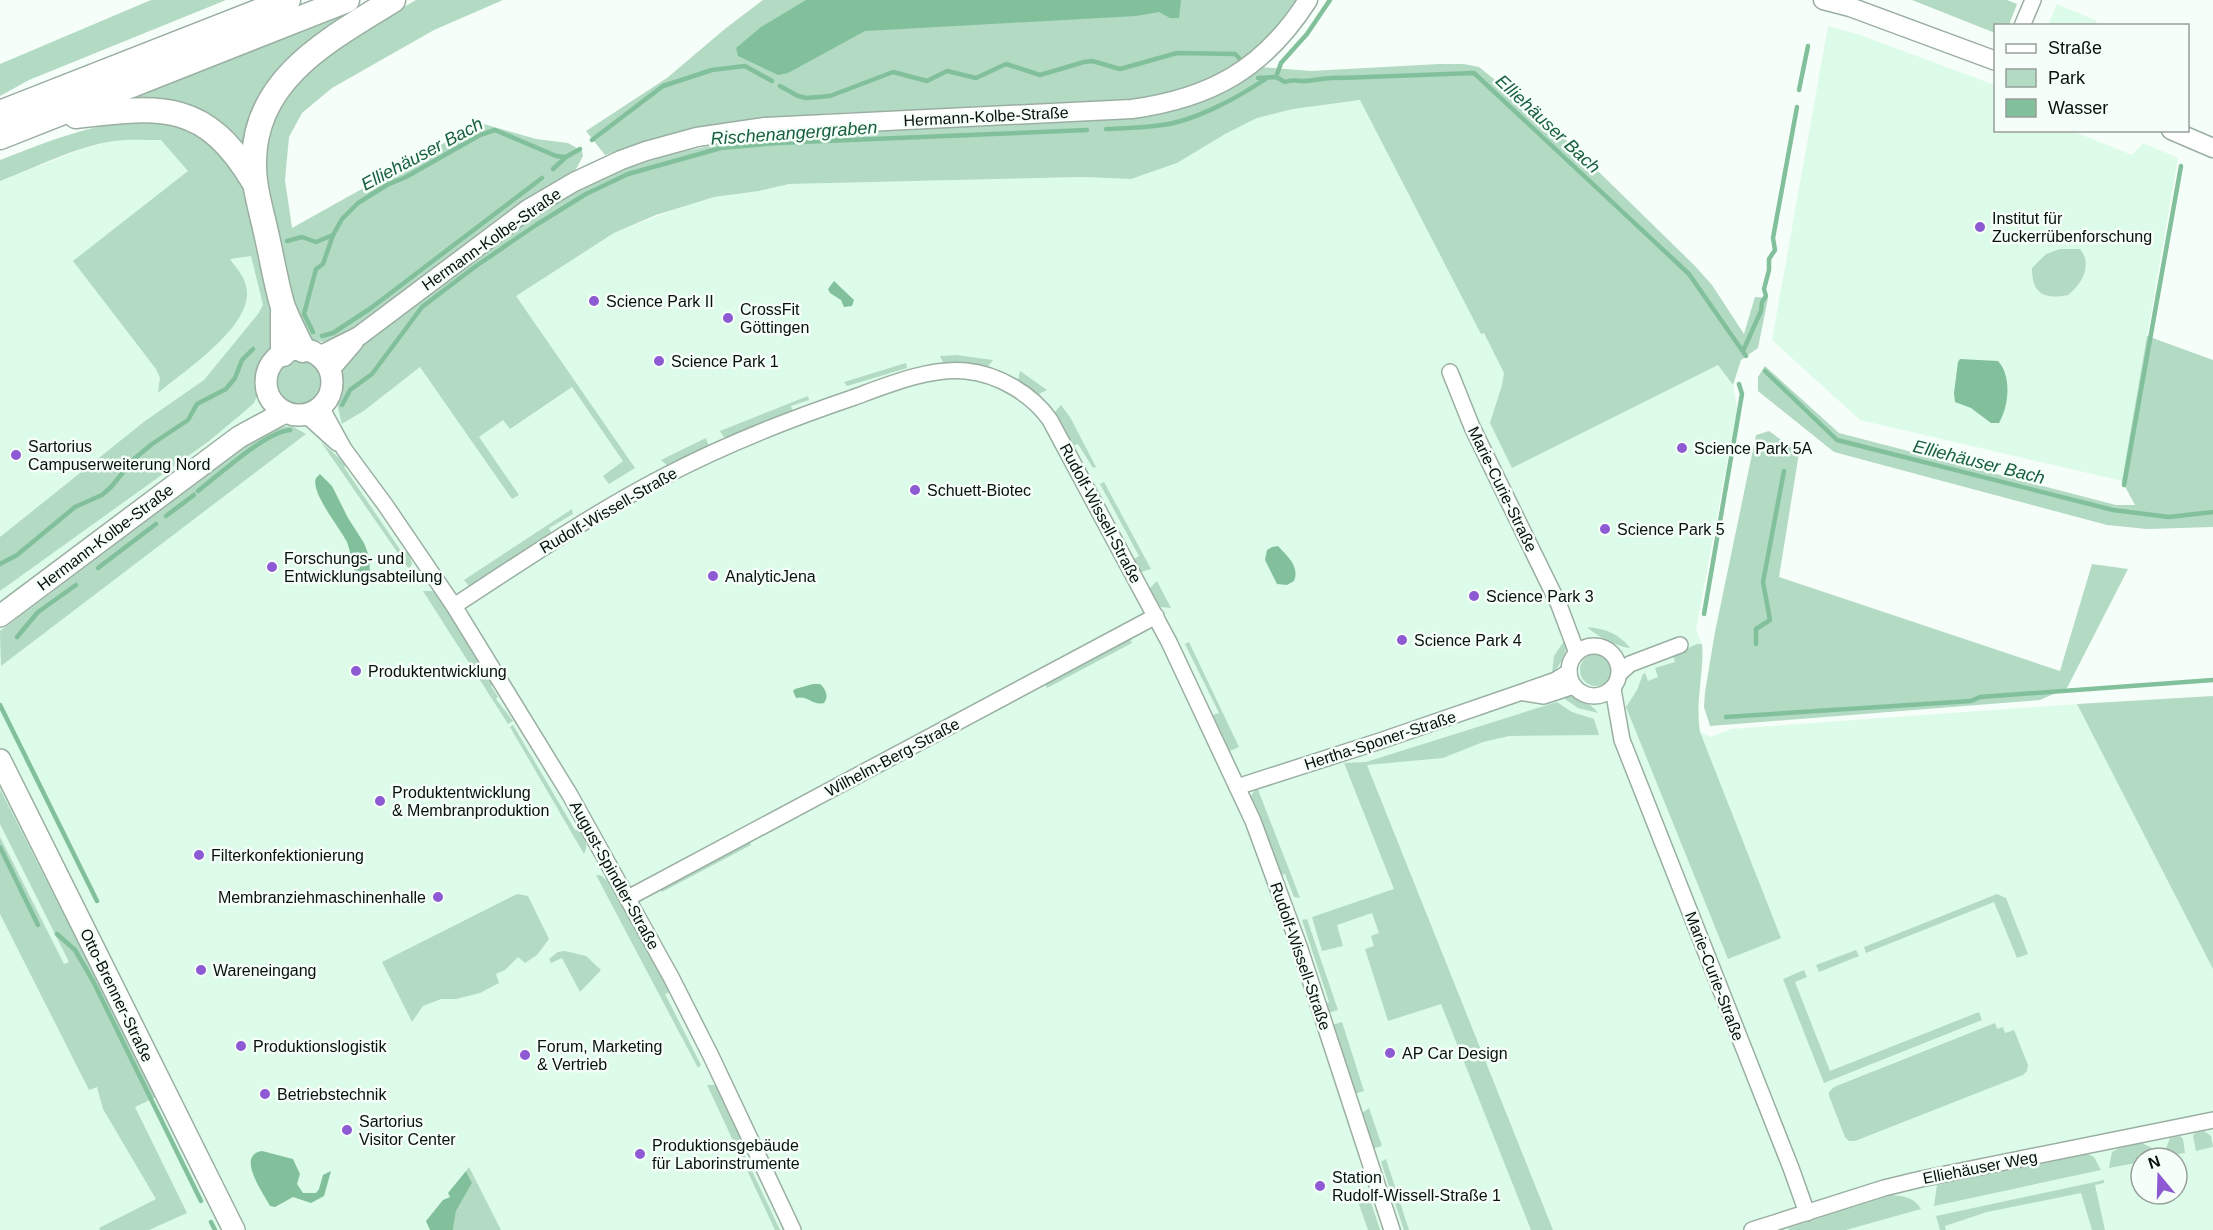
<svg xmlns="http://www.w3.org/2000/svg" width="2213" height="1230" viewBox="0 0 2213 1230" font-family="Arial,sans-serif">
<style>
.built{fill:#ddfbe9;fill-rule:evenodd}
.green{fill:#b3dac3}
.water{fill:#82c09c}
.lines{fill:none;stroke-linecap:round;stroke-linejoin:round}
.stream{stroke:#82c09c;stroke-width:4.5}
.minor-casing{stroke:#9aafa2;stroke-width:18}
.tertiary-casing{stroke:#9aafa2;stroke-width:21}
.secondary-casing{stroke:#9aafa2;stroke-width:24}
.trunk-casing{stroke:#9aafa2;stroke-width:27}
.minor{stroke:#fff;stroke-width:15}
.tertiary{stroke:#fff;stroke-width:18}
.secondary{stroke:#fff;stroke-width:21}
.trunk{stroke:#fff;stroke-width:24}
.poi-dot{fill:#8d5ad3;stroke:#f5fef8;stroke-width:2}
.labels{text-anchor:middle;stroke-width:5;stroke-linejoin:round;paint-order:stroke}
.street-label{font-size:16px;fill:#09110c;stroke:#f5fef8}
.poi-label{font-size:16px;fill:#09110c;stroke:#f5fef8;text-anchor:start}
.water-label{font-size:18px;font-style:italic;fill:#18603f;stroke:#f5fef8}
</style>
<rect width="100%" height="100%" fill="#f5fef8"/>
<g class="built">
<path d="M2057,4L2097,21L2095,25H2048Z"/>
<path d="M1828,26L1860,35L1995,85L1996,130L2072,131L2132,155L2143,143L2178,158L2122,481L1860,420L1772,340Z"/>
<path d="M1360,100L1682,317L1733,385L1737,408L1696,630L1702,644L1703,657L1697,713L1700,732L1711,737L1731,729L2077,704L2213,969V1230H0V181L82,149L112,141L133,139L161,140L217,175L268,289L274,324L293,340L315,341L334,358L341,373L335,400L343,424L365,410L494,310L614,233L683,206L714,197L759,191L789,184L1081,177L1131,179L1257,118L1293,109ZM2141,1158H2177V1194H2141Z"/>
</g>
<g class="green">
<path d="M151,0H226L29,80L0,96V64Z"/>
<path d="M374,0C343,21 285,54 266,85C254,103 250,124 244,145C212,111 170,90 121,100Z"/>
<path d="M416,0H503L434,30L332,88L302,113L289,137L285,180L292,228L480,123L536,139L568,143L582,151L583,156L574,173L353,328L326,342L315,341L306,335L297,314L285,270L263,162L273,111L309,68L383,19Z"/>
<path d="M763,0H1299C1276,31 1248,61 1213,79C1153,109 1074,105 1008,108C915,111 820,110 727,123C685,128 645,141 605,155L586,131L667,78L726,28Z"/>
<path d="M1912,0H2007L2017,4L2009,25L1996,26L1995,33Z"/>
<path d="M1439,64H1464L1479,67L1553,127L1695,266L1712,285L1744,334L1755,297L1768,298L1758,348L1741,360L1733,385L1718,365L1512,468L1490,423L1502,385L1504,373L1484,333L1481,334L1360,100L1293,109L1257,118L1225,134L1177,163L1131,179L1081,177L789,184L759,191L714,197L656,215L614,233L516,296L635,468L609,484L603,476L623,461L572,387L510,429L503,420L479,437L519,495L512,499L420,367L365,410L342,424C337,406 333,390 342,371C355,347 407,310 430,292C488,249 545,201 613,174C665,153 717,143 773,136L1144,116C1192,110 1222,96 1261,67L1311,71Z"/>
<path d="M148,120L184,127L206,139L237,174L247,198L274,324V340L262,362L258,394L254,403L245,411L209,441L0,591V537L145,421L204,380L258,314L263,305L251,256L230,259C237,269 246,278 247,291C250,328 184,371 158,393L160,378L156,369L73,261L188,171L161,140C145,140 130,139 114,141C75,147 37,167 0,181V160C49,141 95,122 148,120Z"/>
<path d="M2060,249H2080C2093,265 2082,284 2068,295C2043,300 2032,293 2032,268L2046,254Z"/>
<path d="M2147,336L2213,360V527L2147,529L2107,525L1834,452L1758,391V377L1765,366L1839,433L2116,505H2135L2122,481Z"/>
<path d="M956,355L993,360L986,369L945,366L940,356Z"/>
<circle cx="300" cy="381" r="23"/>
<path d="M906,363L907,368L847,386L844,382Z"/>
<path d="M1020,371L1047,390L1037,395L1018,381Z"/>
<path d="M808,396L809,400L791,406L793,412L728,439L723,436L720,431Z"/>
<path d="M1061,405L1070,417L1096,467L1093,468L1078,444L1073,446L1054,413Z"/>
<path d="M292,426L306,434L1,666L0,631L261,434L263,437L279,427Z"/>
<path d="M1769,431L1799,453L1779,577L2060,671L2092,564L2128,569L2067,688L2040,700L1710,726L1704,707L1705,692L1715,632L1756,435Z"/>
<path d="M706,438L709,447L669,467L661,460Z"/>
<path d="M321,442L347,465L344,467L401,551L409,552L412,564L409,569Z"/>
<path d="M1104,482L1151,569L1141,572L1134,559L1139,556L1100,484Z"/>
<path d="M572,509L573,514L549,528L552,534L474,585L469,586L464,580Z"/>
<path d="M1157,581L1171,608L1160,607L1150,588Z"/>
<path d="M423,591H435L494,684L491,686L498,697L496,699L513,721L508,724Z"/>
<path d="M1587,627C1606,629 1618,633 1630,648C1618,647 1595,635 1587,627Z"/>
<path d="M1566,638C1568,651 1562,664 1552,673L1554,656Z"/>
<path d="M1130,639L1132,643L1047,688L1045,684Z"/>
<path d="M1189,642L1239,747L1230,751L1213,715L1219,713L1185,644Z"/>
<path d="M1697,644H1702C1704,674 1695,701 1700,732L1781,938L1728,959L1626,707L1637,690L1643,674L1645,673L1648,681L1658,677L1655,668L1675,662L1673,655Z"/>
<circle cx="1596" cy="670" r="16"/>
<path d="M1559,695C1574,695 1589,701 1598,713L1578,708Z"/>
<path d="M2213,696V969L2077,704Z"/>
<path d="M1557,702L1572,712L1594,719L1599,735L1509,736L1483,742L1443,758L1367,765L1553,1230H1531L1441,1004L1388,1021L1365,949L1374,946L1371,936L1379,933L1372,913L1337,925L1343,946L1322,951L1312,917L1394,889L1344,763L1366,762Z"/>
<path d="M513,725L575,830L580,828C585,837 589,843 584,854L510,727Z"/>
<path d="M1257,787L1300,898L1294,897L1285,874L1281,875L1252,803L1251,796Z"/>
<path d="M0,789L156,1097L135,1107L187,1213L149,1230H100L99,1228L156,1199L103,1109L97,1087L89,1090L0,914V837L64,964L69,962L0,824Z"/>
<path d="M749,841L751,845L662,892L659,888Z"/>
<path d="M596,875H600L613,885L670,992L665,994L701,1065L698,1068Z"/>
<path d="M517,894L528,896L549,939L537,955L525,963L518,957L505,970L496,974L499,983L480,993L456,999H441L423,1006L412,1022L382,962Z"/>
<path d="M1997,894L2006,898L2028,954L2017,958L1994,902L1866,953L1864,947Z"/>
<path d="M1307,919L1338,1010L1328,1013L1324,1004L1329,1002L1302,920Z"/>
<path d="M1856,950L1859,956L1819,972L1816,965Z"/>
<path d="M565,951L586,956L601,970L580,992L562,958L551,963L549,959L558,952Z"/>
<path d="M1804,970L1807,977L1795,982L1830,1071L1979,1012L1982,1020L1824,1083L1783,979Z"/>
<path d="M1342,1022L1364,1091L1354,1094L1332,1025Z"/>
<path d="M1995,1023L1997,1029L2003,1027L2005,1033L2014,1030L2028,1065L2027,1071L2023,1075L1855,1141H1849L1845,1137L1829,1096V1092L1834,1087Z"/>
<path d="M707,1085H717L748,1150L743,1152L780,1230H775Z"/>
<path d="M1369,1108L1382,1146L1372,1149L1361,1114Z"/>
<path d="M2204,1131L2211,1136L2213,1147L2196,1151L2193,1136L2195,1133Z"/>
<path d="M2180,1136L2183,1139L2185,1153L2168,1156L2166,1148L2170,1138Z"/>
<path d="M2142,1143L2152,1148L2155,1158H2141V1162L2109,1168L2112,1152L2119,1148Z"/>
<path d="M2088,1154L2094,1157L2101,1170L1934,1206L1937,1185Z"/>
<path d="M1386,1159L1409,1230H1404L1381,1162Z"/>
<path d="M469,1167L501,1230H453L456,1211L472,1183L466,1171Z"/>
<path d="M2104,1180V1183L2095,1185L2105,1230H2092L2081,1193L1987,1212L1945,1226L1946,1230H1940L1936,1216Z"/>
<path d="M1368,1193L1380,1230H1368L1356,1196Z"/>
<path d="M1891,1195C1904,1196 1914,1197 1921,1209L1846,1230H1788L1789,1228Z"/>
</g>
<g class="water">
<path d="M806,0H1181L1179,18H1170L1159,12L1136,16L865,31L788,73L778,75L738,56L736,48L761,27Z"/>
<path d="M834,281L854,300L852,306L844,307L841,300L830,293L828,289Z"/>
<path d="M1960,359L1998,361C2012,376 2009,406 1999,423H1991L1971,408L1955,402L1954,393L1958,362Z"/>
<path d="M320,474L332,486L348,518L364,543L369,556L370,572L365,574L354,570C352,561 350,550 347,542C340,528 310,492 316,478Z"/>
<path d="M1278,546C1287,556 1300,566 1294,581L1287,585L1277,584L1265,560L1267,550L1272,547Z"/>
<path d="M813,684H820C826,689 829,697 824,703C812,706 809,695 796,698L793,691L795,689Z"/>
<path d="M262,1151L293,1159L300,1174L297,1184L303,1193H316L319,1189L323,1175L331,1171L324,1196L311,1203L293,1197L275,1207L270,1206C264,1194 235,1155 262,1151Z"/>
<path d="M466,1171L472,1183L456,1211L453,1230H430L426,1221L443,1200L450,1197L448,1193Z"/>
</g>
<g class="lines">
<g class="stream">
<path d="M1276,77L1281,63L1307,34L1330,0"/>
<path d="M1258,78L1276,77L1285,82C1292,79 1298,81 1306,81C1318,80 1328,77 1341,78L1474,73L1689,274L1746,356"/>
<path d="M780,86L798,96L806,98L830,96L893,72L927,81L947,71L976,78L1006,64L1040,75L1084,62L1092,61L1120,69L1177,53L1235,54L1239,58"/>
<path d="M1799,90L1808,46"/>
<path d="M1106,129C1125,128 1143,128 1162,125C1195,121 1239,97 1267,78"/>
<path d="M592,140L663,86L712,70L745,66L772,81"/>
<path d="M553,169L566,157"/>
<path d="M287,241L302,237L316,242L333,235L342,219L358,203L387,185L406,177L480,135L495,130L556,156L566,157L580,149"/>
<path d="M313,332L304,314L316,269L323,264L333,235"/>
<path d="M322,336L333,333L371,308L542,178"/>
<path d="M1743,351L1761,311L1762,302L1766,296L1764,289L1769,270V259L1775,250L1773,238L1797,107"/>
<path d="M1765,371L1837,440L2113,510L2169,517L2213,512"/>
<path d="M342,405L350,390L372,374L422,307L476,266L536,225L586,194L628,174L721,148L777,143L1087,130"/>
<path d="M2124,485L2181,166"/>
<path d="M198,491C219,475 265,432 290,430"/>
<path d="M166,516L194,495"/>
<path d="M0,564L17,555L75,507L102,495L111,487L134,459L152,444L188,420L197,404L226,389L235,378L242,360L253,349"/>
<path d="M98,568L156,524"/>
<path d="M1704,614L1742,394L1739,384"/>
<path d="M17,637L38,612L76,585"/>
<path d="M1756,644V629L1770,620L1763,582L1784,471"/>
<path d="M0,705L97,901"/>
<path d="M1726,717L1971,701L1980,697L2213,680"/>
<path d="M0,847L38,925"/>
<path d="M57,934L75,950L93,981L201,1201"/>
<path d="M211,1222L215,1230"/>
</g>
<defs>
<g id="minor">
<path d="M2022,26L2033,0"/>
<path d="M1450,372L1472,427L1559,605L1577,653"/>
<path d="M321,407L344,449L386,506L454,606L570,795L671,977L711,1056L793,1230"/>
<path d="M305,414L337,443"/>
<path d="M454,606C523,561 590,515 663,477C724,445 787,420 852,398C885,386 930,367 966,371C998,374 1032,394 1050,420L1169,642L1253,821L1299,946L1392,1230"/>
<circle cx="1594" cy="671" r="25"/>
<path d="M1620,673L1630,664L1680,645"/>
<path d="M1613,689L1622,740L1791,1168L1807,1213"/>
<path d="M1525,693L1544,696L1574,686"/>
<path d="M1237,787L1380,741L1522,692L1556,680L1569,672"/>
<path d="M628,898L1156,616"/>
<path d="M1752,1230L1884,1188L1921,1179L2213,1120"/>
</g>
<g id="tertiary">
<path d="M1823,0L1850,7L1996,61"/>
<path d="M2171,130L2213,148"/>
<path d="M319,356L359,336L528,209L574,182L621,160L646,151L697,137L765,127L1132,109C1211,98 1264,69 1308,0"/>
<path d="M330,370L354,342"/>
</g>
<g id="secondary">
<circle cx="299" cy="382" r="33"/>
<path d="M0,616L239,437L285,412"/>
<path d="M0,760L234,1230"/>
</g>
<g id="trunk">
<path d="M0,113L288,0"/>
<path d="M76,116C162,106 205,100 254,182"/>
<path d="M0,137L347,0"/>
<path d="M283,313V354"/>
<path d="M303,350C296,335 287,319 282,304C275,279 271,253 265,228C260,206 253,183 254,161C255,77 331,39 393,0"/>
</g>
</defs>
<use href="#minor" class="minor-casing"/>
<use href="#tertiary" class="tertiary-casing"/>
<use href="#secondary" class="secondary-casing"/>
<use href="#trunk" class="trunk-casing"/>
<use href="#minor" class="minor"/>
<use href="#tertiary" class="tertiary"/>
<use href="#secondary" class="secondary"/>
<use href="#trunk" class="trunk"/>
</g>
<g class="poi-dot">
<circle cx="1980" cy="227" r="6"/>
<circle cx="594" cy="301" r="6"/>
<circle cx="728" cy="318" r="6"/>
<circle cx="659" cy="361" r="6"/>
<circle cx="1682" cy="448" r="6"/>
<circle cx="16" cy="455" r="6"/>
<circle cx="915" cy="490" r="6"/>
<circle cx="1605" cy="529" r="6"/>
<circle cx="272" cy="567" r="6"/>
<circle cx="713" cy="576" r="6"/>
<circle cx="1474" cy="596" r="6"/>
<circle cx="1402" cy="640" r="6"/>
<circle cx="356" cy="671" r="6"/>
<circle cx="380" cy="801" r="6"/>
<circle cx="199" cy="855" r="6"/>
<circle cx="438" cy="897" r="6"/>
<circle cx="201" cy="970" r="6"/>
<circle cx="241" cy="1046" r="6"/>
<circle cx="1390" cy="1053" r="6"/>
<circle cx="525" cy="1055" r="6"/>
<circle cx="265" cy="1094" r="6"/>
<circle cx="347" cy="1130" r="6"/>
<circle cx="640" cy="1154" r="6"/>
<circle cx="1320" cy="1186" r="6"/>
</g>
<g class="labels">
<g class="street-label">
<text transform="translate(986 116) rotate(-3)" y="6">Hermann-Kolbe-Straße</text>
<text transform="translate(491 239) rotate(-35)" y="6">Hermann-Kolbe-Straße</text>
<text transform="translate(1503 489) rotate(64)" y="6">Marie-Curie-Straße</text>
<text transform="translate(608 510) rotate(-30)" y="6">Rudolf-Wissell-Straße</text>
<text transform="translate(1101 513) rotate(62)" y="6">Rudolf-Wissell-Straße</text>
<text transform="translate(105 537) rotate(-37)" y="6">Hermann-Kolbe-Straße</text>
<text transform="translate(1380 740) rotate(-18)" y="6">Hertha-Sponer-Straße</text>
<text transform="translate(892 757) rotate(-28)" y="6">Wilhelm-Berg-Straße</text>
<text transform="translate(615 875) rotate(61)" y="6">August-Spindler-Straße</text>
<text transform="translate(1301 956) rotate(71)" y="6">Rudolf-Wissell-Straße</text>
<text transform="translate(1715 976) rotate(69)" y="6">Marie-Curie-Straße</text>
<text transform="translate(117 995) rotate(64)" y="6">Otto-Brenner-Straße</text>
<text transform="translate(1980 1167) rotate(-11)" y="6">Elliehäuser Weg</text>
</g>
<g class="poi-label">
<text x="1992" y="224">Institut für<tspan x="1992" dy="18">Zuckerrübenforschung</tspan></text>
<text x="606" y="307">Science Park II</text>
<text x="740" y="315">CrossFit<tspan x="740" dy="18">Göttingen</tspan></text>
<text x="671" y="367">Science Park 1</text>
<text x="28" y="452">Sartorius<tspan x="28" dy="18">Campuserweiterung Nord</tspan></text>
<text x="1694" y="454">Science Park 5A</text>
<text x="927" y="496">Schuett-Biotec</text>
<text x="1617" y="535">Science Park 5</text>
<text x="284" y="564">Forschungs- und<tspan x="284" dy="18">Entwicklungsabteilung</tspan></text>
<text x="725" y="582">AnalyticJena</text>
<text x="1486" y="602">Science Park 3</text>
<text x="1414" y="646">Science Park 4</text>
<text x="368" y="677">Produktentwicklung</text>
<text x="392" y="798">Produktentwicklung<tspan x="392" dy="18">&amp; Membranproduktion</tspan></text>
<text x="211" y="861">Filterkonfektionierung</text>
<text x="426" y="903" text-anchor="end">Membranziehmaschinenhalle</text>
<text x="213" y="976">Wareneingang</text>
<text x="253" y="1052">Produktionslogistik</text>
<text x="537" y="1052">Forum, Marketing<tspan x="537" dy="18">&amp; Vertrieb</tspan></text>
<text x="1402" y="1059">AP Car Design</text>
<text x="277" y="1100">Betriebstechnik</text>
<text x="359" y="1127">Sartorius<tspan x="359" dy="18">Visitor Center</tspan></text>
<text x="652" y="1151">Produktionsgebäude<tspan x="652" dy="18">für Laborinstrumente</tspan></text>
<text x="1332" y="1183">Station<tspan x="1332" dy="18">Rudolf-Wissell-Straße 1</tspan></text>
</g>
<g class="water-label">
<text transform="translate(1548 124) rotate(43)" y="6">Elliehäuser Bach</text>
<text transform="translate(794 133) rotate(-4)" y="6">Rischenangergraben</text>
<text transform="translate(422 154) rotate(-28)" y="6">Elliehäuser Bach</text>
<text transform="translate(1979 462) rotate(14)" y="6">Elliehäuser Bach</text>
</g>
</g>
<rect x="1994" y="24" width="195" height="108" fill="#f5fef8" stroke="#979f9a" stroke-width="1.5"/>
<rect x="2006" y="44" width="30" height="9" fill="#ffffff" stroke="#979f9a" stroke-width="1.5"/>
<text x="2048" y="54" font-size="18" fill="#09110c">Straße</text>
<rect x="2006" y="69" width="30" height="18" fill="#b3dac3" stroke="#979f9a" stroke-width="1.5"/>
<text x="2048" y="84" font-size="18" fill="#09110c">Park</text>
<rect x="2006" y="99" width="30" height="18" fill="#82c09c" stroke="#979f9a" stroke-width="1.5"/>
<text x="2048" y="114" font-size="18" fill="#09110c">Wasser</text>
<g transform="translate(2159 1176) rotate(341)"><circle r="28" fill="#f5fef8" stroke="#979f9a" stroke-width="1.5"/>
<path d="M0-4.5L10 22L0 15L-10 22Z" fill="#8d5ad3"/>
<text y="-9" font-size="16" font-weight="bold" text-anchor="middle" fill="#09110c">N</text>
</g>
</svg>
